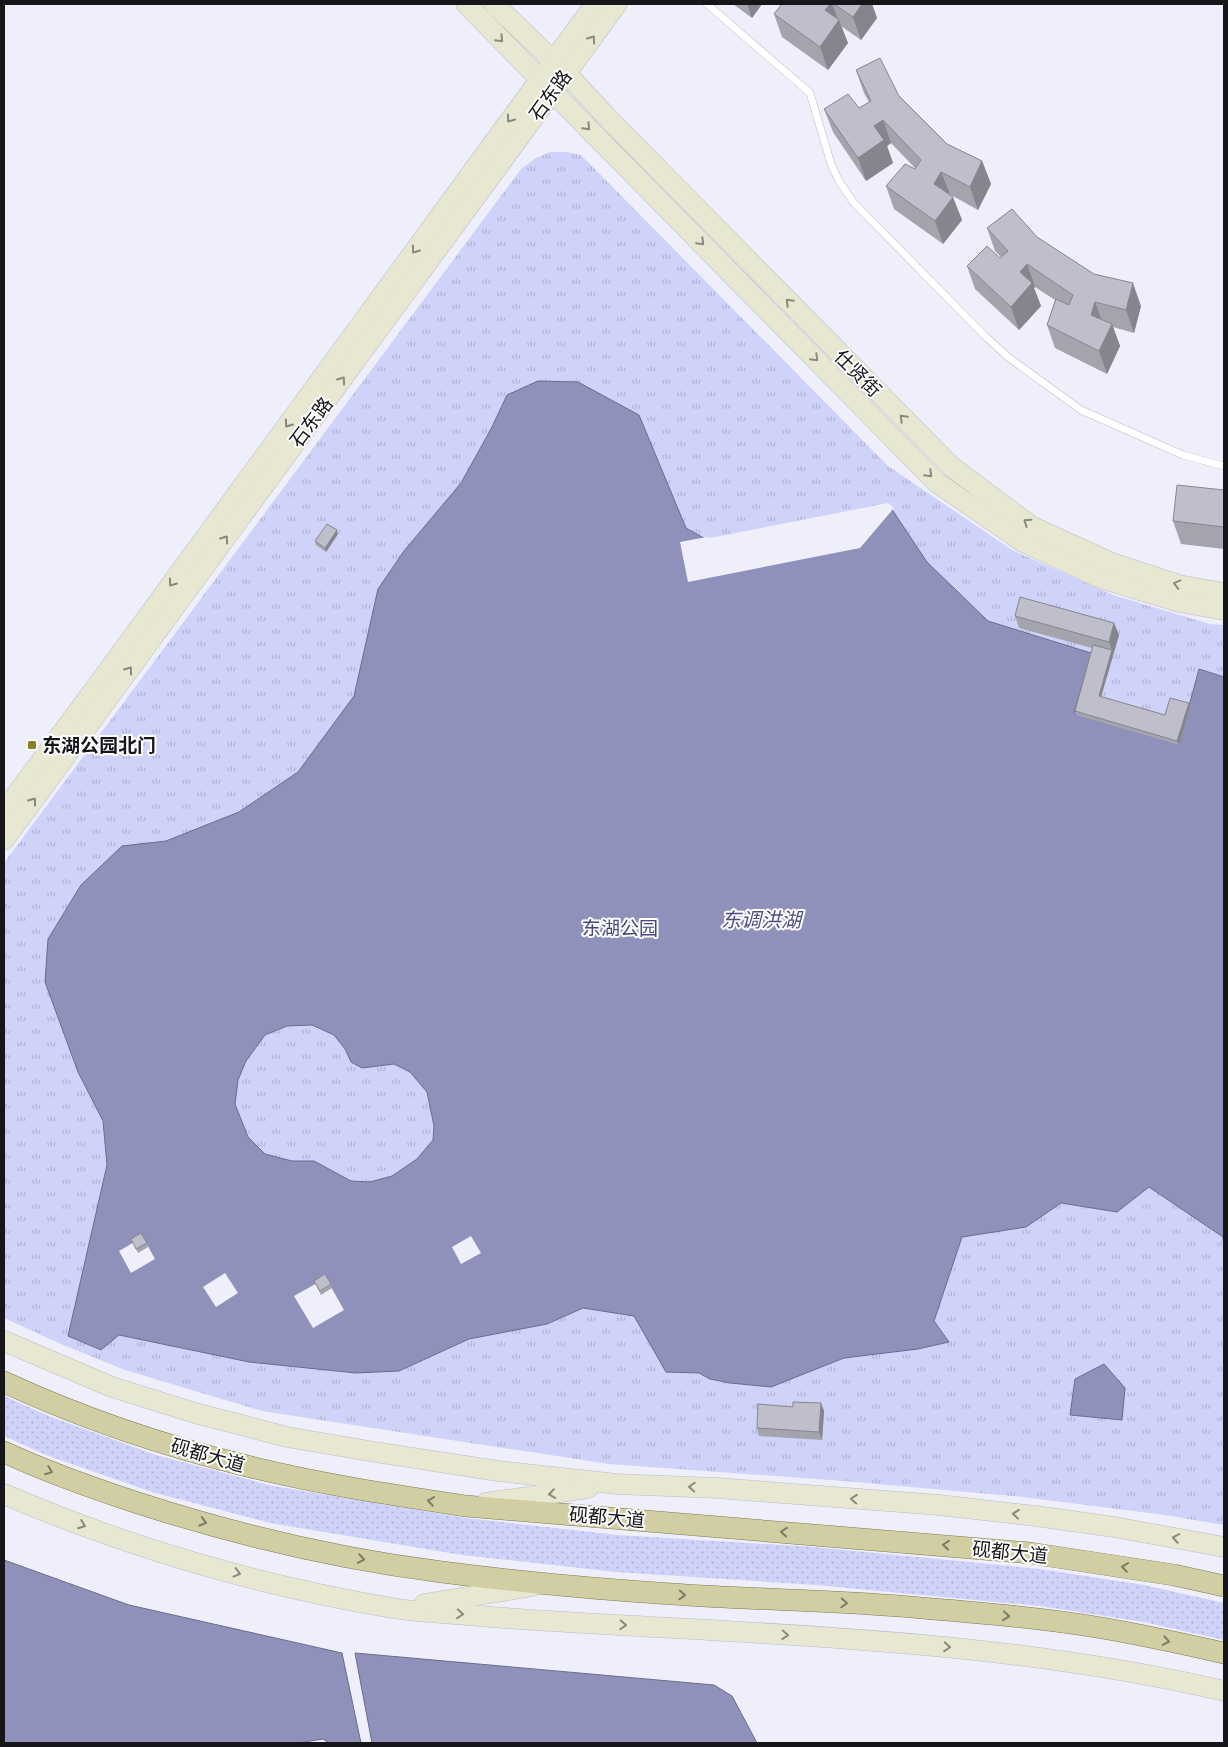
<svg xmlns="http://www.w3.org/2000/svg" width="1228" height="1747" viewBox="0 0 1228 1747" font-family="'Sofia Sans Condensed','Noto Sans SC',sans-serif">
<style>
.grass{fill:url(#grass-dots)}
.park{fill:url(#park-tufts)}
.water{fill:#8f91bb;stroke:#6b6c8b;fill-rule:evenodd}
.pier{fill:#eeeffa}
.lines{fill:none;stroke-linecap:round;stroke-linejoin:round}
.lane-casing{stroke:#bbbcc6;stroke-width:8}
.secondary-casing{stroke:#bbbcc6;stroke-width:21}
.primary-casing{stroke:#7d794c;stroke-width:22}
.lane{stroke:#fff;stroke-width:7}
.secondary{stroke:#e8e7d1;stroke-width:20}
.primary{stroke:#d2cea4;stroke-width:21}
.wall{fill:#a3a4ae}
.shaded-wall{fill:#85868d}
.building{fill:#bebfca;stroke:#85868d}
.oneway{stroke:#8a897f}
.oneway2{stroke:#7d7b66}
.poi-dot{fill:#8a822a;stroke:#fdfdfd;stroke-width:2}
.labels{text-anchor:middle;stroke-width:4;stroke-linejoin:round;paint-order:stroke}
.street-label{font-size:19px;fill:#16161a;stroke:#fdfdfd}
.poi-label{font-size:19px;font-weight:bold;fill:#16161a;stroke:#fdfdfd;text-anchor:start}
.park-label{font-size:19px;fill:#47477f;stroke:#fdfdfd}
.water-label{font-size:20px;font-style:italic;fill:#4e4e87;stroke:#fdfdfd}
</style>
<defs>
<pattern id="grass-dots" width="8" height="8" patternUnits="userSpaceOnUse" patternTransform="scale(1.25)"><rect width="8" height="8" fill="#cfd2f9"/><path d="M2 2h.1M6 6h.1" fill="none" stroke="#b1b4d5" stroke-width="1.8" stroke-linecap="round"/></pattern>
<pattern id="park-tufts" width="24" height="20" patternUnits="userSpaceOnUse" patternTransform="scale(1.25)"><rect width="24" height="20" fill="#cfd2f9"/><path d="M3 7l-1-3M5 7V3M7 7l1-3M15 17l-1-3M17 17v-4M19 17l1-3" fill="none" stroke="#b1b4d5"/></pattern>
</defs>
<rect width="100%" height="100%" fill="#eeeffa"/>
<path class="grass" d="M4,1396L51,1417L156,1455L273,1486L465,1518L618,1535L813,1547L1040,1569L1144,1585L1224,1603V1640L1144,1622L1040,1606L816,1585L616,1572L462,1555L270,1523L152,1492L46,1455L4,1436Z"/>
<path class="park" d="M550,152H566L581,155L888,466L1012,550L1113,595L1210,624L1224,625V1525L1165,1515L1023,1497L844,1481L609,1464L262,1411L125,1370L61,1344L4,1318V863L521,169L536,158Z"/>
<g class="water">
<path d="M538,381L578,382L639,415L686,528L709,541L889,505L927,562L988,621L1091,653L1074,713L1179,743L1199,669L1224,677V1249L1223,1237L1149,1187L1117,1212L1061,1203L1026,1227L962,1237L934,1321L949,1342L918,1349L844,1358L771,1387L730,1383L710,1379L699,1373L666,1372L634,1316L583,1308L547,1324L469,1339L399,1371L356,1373L249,1362L119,1335L101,1350L68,1336L107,1165L103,1121L78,1072L45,982L48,939L81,885L122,846L166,841L239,812L298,772L354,696L378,589L404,551L461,483L491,429L507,395ZM312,1025L334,1035L345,1049L351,1062L362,1068L394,1064L410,1072L427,1092L434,1126L433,1140L417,1159L392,1176L370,1182L351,1181L314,1161H292L265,1154L248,1137L235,1104L238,1080L246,1061L265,1035L287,1026Z"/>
<path d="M1104,1364L1125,1388L1122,1420L1070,1415L1075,1379Z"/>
<path d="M4,1560L129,1605L342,1653L361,1743H329L323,1739L298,1743H4Z"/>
<path d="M355,1653L714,1685L732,1696L757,1743H372Z"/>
</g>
<g class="pier">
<path d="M888,503L894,508L860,548L688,582L680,542L707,537L710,538Z"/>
<path d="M471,1236L481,1253L461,1264L452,1247Z"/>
<path d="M143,1237L155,1259L131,1273L119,1251Z"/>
<path d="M225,1273L238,1293L216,1307L203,1287Z"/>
<path d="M326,1278L344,1310L313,1328L294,1296Z"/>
</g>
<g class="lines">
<defs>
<path id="lane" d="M707,4L810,93L831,164L839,181L854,203L984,335L1008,357L1081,410L1183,455L1224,466"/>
<g id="secondary">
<path d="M466,4L936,482L1023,542L1103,579L1179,602L1224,610"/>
<path d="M494,4L566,73L605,115L952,467L1031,526L1112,563L1179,585L1224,593"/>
<path d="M4,811L97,686L595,4"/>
<path d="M4,840L617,4"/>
<path d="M4,1341L112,1387L195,1413L287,1437L375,1452L498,1471L617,1484L717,1488L939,1505L1036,1516L1114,1527L1224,1547"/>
<path d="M4,1494C126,1547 261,1586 392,1608C417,1612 442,1613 467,1615C535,1621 604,1624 673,1628C857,1638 1044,1649 1224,1691"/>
<path d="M486,1503L588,1488"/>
<path d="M424,1604L533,1586"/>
</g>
<g id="primary">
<path d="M4,1382C82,1418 164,1446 247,1466C319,1484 393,1495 466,1506L1030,1553L1174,1575L1224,1586"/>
<path d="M4,1452C47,1472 92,1488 138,1503C237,1535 339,1559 442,1572C519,1582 596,1589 672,1594C755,1600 839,1600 922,1608C982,1613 1043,1618 1102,1628C1143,1635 1184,1644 1224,1653"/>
</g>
</defs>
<use href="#lane" class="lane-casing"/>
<use href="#secondary" class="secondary-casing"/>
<use href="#primary" class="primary-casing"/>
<use href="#lane" class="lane"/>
<use href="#secondary" class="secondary"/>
<use href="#primary" class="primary"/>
</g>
<g class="wall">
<path d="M733,4H762L752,18Z"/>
<path d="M782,4H872L877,18L861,40L841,26L848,43L828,70L782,37L774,14Z"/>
<path d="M856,70L899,96L947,144L982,161L991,184L978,210L951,195L962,220L943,244L894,209L886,186L916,169L891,143L887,146L893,163L866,181L833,132L824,109L859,108L869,102L864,93Z"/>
<path d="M987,228L1037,237L1141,306L1134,333L1113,327L1120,346L1107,374L1055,348L1047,325L1055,300L1035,287L1034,288L1041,306L1019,330L975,289L967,266L1001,257L995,251Z"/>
<path d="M1224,490V549L1181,544L1173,521Z"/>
<path d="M338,534L326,552L316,545L315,541Z"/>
<path d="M1015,616L1114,623L1119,635L1101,697L1165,715L1189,703L1190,707L1179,745L1076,715L1075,711L1092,648L1019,628Z"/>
<path d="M131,1239L147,1243L148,1247L138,1253Z"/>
<path d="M314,1281L331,1284L332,1288L321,1295Z"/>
<path d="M821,1403L824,1411L822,1440L759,1436L757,1428L793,1407Z"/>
</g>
<g class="shaded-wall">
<path d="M747,4H762L752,18Z"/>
<path d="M830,4H832L839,22V20L848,43L828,70L820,47L825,10Z"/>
<path d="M862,4H872L877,18L861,40L853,17Z"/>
<path d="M883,120L891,143L887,146L893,163L866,181L858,158L874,126Z"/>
<path d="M982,161L991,184L978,210L970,187Z"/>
<path d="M941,172L950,194L934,184Z"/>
<path d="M953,197L962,220L943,244L935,221Z"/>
<path d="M1027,264L1035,287L1034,288L1041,306L1019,330L1011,307L1020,272Z"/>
<path d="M1133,283L1141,306L1134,333L1126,310Z"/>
<path d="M1095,302L1103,324L1091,315Z"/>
<path d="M1112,324L1120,346L1107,374L1099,351Z"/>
<path d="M337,530L338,534L326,552L325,548Z"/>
<path d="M1114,623L1119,635L1100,700L1099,696L1112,650L1109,642Z"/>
<path d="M1189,703L1190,707L1179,745L1177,741Z"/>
<path d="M821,1403L824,1411L822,1440L819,1432Z"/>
</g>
<g class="building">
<path d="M782,4H830L825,10L839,20L820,47L774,14Z"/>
<path d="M834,4H862L853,17Z"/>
<path d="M880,58L899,96L947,144L982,161L970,187L941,172L934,184L953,197L935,221L886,186L905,164L915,169L921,160L883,120L874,126L884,140L858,158L824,109L848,94L859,108L871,101L856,70Z"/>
<path d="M1012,209L1037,237L1094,274L1133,283L1126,310L1095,302L1091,315L1112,324L1099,351L1047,325L1056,299L1069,305L1073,295L1027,264L1020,272L1032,283L1011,307L967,266L987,246L1000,258L1008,251L987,228Z"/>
<path d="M1177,485L1224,490V527L1173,521Z"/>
<path d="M327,524L337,530L325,548L315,541Z"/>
<path d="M1020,597L1114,623L1109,642L1015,616Z"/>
<path d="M1093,645L1112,650L1099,696L1165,715L1170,698L1189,703L1177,741L1075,711Z"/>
<path d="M141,1233L147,1243L136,1249L131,1239Z"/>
<path d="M325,1274L331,1284L320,1291L314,1281Z"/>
<path d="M793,1402L821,1403L819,1432L757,1428L758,1404L793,1407Z"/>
</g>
<defs><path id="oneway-chevron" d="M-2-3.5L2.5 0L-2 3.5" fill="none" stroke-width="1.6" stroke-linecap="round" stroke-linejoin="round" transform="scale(1.25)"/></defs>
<g class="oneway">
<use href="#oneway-chevron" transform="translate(500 39) rotate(46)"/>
<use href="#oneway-chevron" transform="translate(592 39) rotate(-54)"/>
<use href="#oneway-chevron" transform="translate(510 119) rotate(126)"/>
<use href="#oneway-chevron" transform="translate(587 127) rotate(46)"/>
<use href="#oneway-chevron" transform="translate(701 242) rotate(45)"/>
<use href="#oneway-chevron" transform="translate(415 250) rotate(126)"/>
<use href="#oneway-chevron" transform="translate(789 302) rotate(-135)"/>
<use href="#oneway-chevron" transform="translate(815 358) rotate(45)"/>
<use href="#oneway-chevron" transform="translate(342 380) rotate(-54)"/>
<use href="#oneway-chevron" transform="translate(903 418) rotate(-135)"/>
<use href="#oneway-chevron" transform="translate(288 424) rotate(126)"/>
<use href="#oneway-chevron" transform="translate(929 474) rotate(45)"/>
<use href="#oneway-chevron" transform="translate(1027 522) rotate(-146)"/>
<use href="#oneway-chevron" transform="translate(225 539) rotate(-54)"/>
<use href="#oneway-chevron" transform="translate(172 583) rotate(126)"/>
<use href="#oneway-chevron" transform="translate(1177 584) rotate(-165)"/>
<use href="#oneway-chevron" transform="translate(129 670) rotate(-54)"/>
<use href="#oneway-chevron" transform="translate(33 801) rotate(-54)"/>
<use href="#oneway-chevron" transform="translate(692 1487) rotate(-177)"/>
<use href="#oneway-chevron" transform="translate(552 1494) rotate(172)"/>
<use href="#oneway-chevron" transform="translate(854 1499) rotate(-176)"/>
<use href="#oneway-chevron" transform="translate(1016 1514) rotate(-174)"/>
<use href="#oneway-chevron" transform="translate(82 1525) rotate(20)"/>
<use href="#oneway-chevron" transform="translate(1176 1538) rotate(-170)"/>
<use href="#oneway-chevron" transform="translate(237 1573) rotate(15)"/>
<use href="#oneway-chevron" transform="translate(460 1614) rotate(5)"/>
<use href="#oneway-chevron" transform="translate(623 1625) rotate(3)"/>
<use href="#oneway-chevron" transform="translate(785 1635) rotate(4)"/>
<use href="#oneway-chevron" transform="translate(947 1647) rotate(5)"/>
</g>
<g class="oneway2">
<use href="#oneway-chevron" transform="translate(49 1471) rotate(21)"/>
<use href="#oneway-chevron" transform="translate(431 1501) rotate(-172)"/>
<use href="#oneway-chevron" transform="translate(203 1522) rotate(16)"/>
<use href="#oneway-chevron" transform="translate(784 1532) rotate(-175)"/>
<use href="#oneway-chevron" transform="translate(946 1545) rotate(-175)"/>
<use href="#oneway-chevron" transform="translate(361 1559) rotate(10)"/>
<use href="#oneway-chevron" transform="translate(1125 1567) rotate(-171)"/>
<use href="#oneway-chevron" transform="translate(682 1595) rotate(3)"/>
<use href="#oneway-chevron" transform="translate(844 1603) rotate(3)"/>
<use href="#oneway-chevron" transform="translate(1006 1616) rotate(6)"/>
<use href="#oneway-chevron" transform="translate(1166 1641) rotate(11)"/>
</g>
<rect class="poi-dot" x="27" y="740" width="10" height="10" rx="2.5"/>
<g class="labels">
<g class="street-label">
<text transform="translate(550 95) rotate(-54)" y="7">石东路</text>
<text transform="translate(858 373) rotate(45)" y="7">仕贤街</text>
<text transform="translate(311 422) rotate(-53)" y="7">石东路</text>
<text transform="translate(208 1455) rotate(16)" y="7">砚都大道</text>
<text transform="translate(607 1517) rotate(5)" y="7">砚都大道</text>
<text transform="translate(1010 1552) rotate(6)" y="7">砚都大道</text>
</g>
<g class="poi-label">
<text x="42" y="752">东湖公园北门</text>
</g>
<g class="park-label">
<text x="620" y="935">东湖公园</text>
</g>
<g class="water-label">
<text x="761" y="927">东调洪湖</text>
</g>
</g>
<rect width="1228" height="1747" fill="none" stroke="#16161a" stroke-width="10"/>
</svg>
